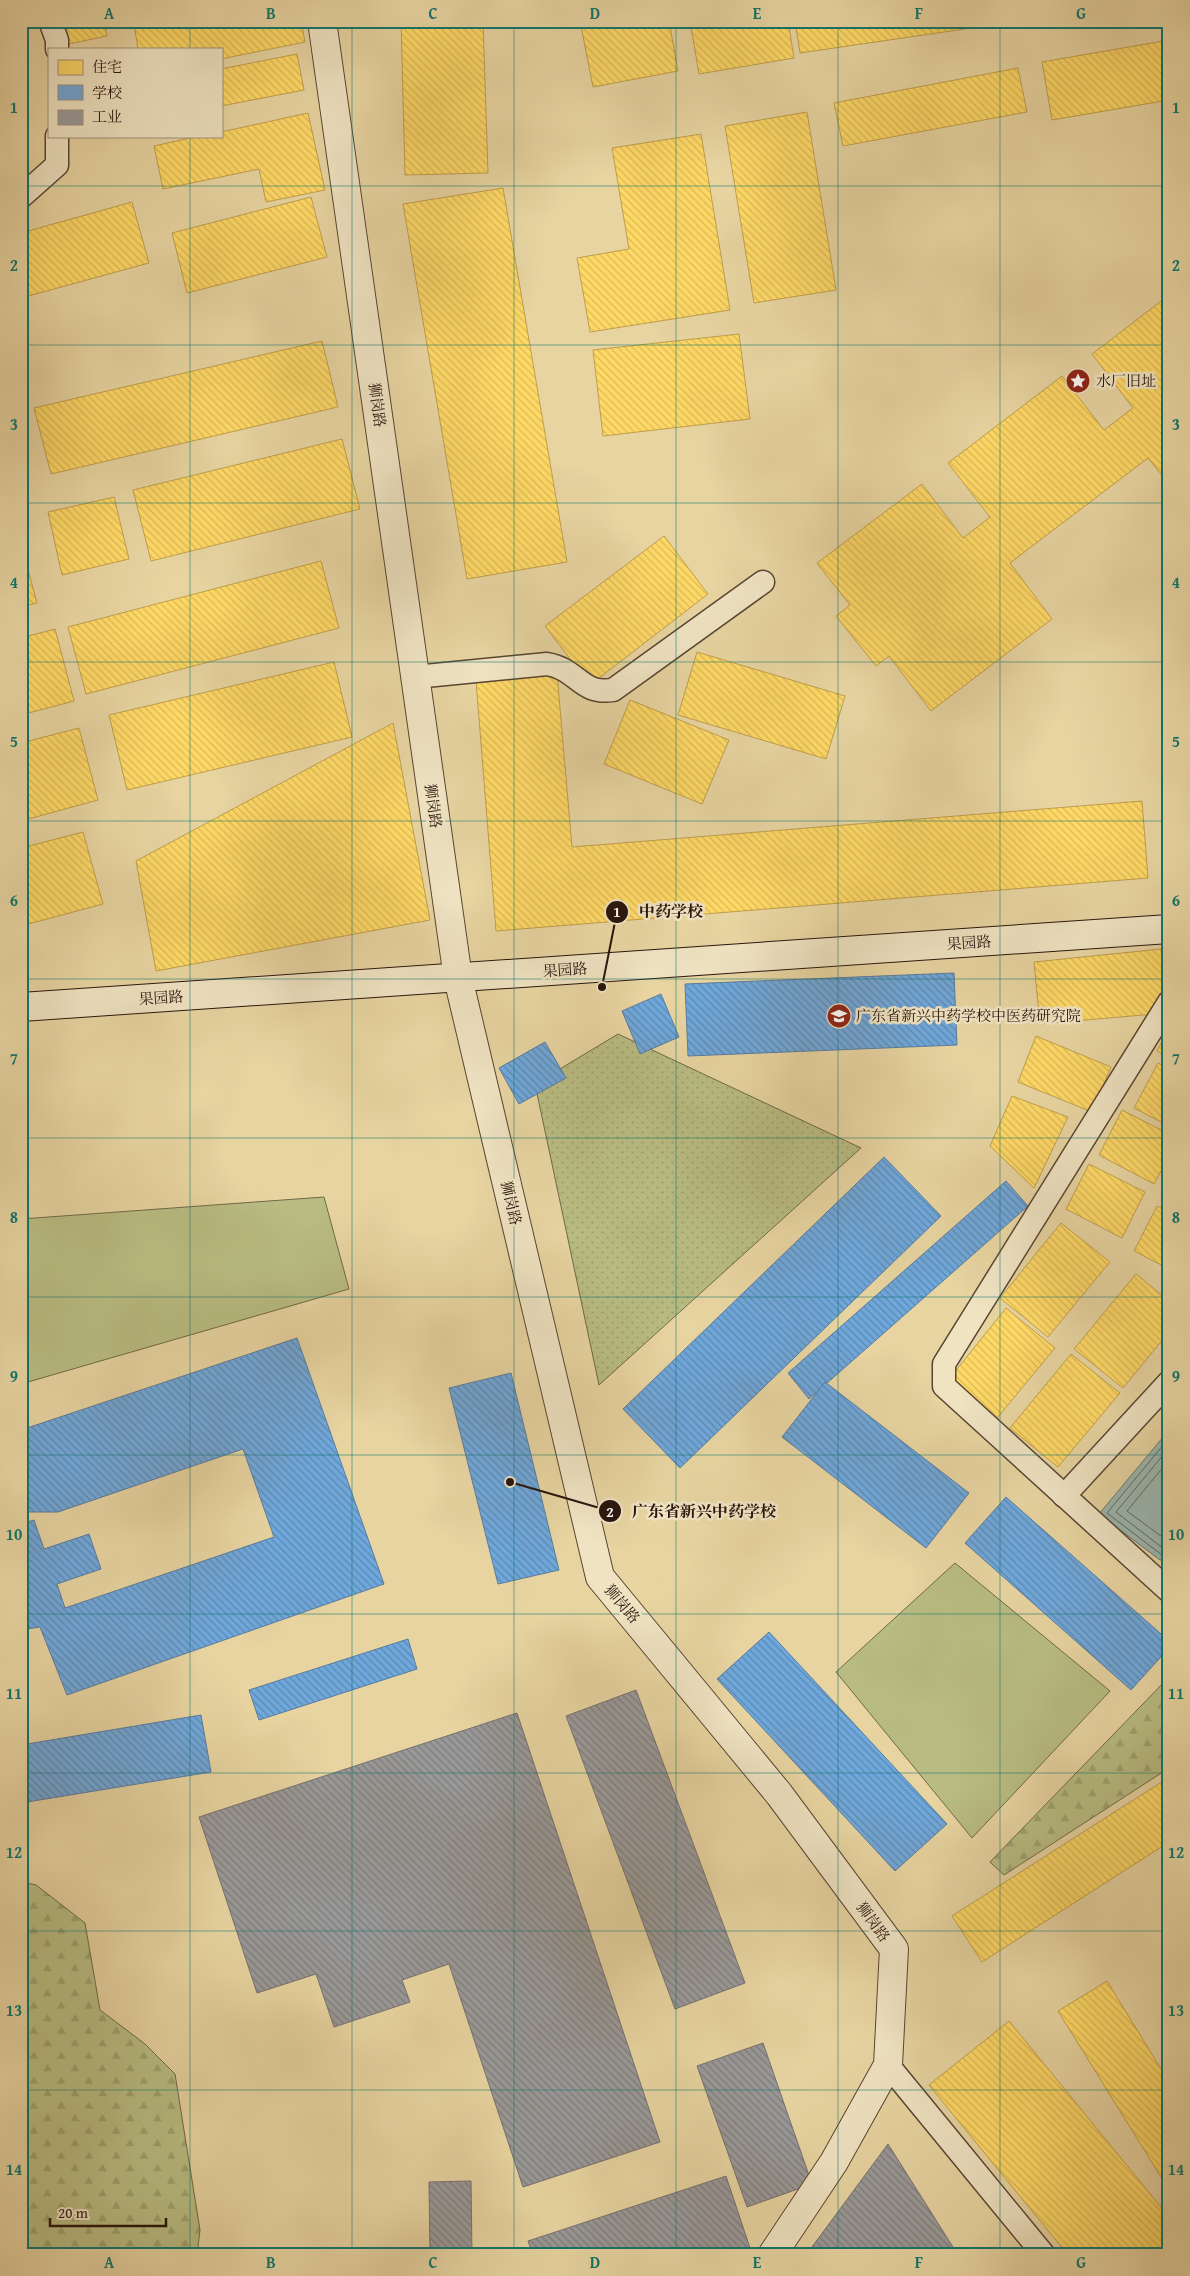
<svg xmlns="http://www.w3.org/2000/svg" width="1190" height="2276" viewBox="0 0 1190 2276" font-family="'Gentium Book Plus','Noto Serif SC',serif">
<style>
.green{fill:#b8bc82;stroke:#706848}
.forest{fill:url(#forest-firs);stroke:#706848}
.park{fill:url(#park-dots);stroke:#706848}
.water{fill:#9ab6af;stroke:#6d766f}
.homes{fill:url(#homes-back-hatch);stroke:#bf9e4c}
.schools{fill:url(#schools-back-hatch);stroke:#5a7c9e}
.industry{fill:url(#industry-back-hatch);stroke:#77716f}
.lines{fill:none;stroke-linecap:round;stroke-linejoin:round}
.shore{stroke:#62665e;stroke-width:1}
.lane-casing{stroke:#584533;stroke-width:25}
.street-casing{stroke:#584533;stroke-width:30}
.secondary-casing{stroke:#29150e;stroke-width:30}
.lane{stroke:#efe3c2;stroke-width:22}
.street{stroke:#efe3c2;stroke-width:28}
.secondary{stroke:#efe3c2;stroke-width:28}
.grid{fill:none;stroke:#0f766e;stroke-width:1;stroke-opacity:0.55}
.labels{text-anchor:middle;stroke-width:5;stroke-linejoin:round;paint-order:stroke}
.poi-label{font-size:15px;fill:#29150e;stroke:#efe3c2;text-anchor:start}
.street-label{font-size:15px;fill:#29150e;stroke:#efe3c2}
.leader{fill:none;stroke:#29150e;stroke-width:2}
.callout-dot{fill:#29150e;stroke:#efe3c2;stroke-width:2}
.mark-label{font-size:15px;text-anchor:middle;font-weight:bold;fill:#fff}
.callout-label{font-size:16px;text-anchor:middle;font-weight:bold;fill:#29150e;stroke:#efe3c2;stroke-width:5;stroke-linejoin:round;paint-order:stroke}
.neatline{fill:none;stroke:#0f766e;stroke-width:2}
.grid-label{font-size:16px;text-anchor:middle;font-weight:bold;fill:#0f766e}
</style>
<defs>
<pattern id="forest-firs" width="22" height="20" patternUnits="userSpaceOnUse" patternTransform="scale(1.25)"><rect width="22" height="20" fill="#b8bc82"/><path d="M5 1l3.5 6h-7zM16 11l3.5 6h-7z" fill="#9ea16f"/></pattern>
<pattern id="park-dots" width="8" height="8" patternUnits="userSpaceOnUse" patternTransform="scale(1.25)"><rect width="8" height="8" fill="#b8bc82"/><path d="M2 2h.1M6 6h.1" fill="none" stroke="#9ea16f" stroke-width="1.8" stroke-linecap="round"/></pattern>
<pattern id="homes-back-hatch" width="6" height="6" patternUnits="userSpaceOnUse" patternTransform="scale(1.25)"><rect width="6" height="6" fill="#ffd966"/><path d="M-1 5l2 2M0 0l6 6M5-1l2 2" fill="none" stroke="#dbb957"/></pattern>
<pattern id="schools-back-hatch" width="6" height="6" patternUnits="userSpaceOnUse" patternTransform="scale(1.25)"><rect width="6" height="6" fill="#6fa8dc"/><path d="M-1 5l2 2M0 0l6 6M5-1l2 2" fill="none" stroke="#5b88b1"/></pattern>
<pattern id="industry-back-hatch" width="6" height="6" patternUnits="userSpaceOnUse" patternTransform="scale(1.25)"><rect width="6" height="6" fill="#999"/><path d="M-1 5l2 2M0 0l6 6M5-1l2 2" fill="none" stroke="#7d7c7b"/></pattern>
</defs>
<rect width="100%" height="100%" fill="#e7d4a1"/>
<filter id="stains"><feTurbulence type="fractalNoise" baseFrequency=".004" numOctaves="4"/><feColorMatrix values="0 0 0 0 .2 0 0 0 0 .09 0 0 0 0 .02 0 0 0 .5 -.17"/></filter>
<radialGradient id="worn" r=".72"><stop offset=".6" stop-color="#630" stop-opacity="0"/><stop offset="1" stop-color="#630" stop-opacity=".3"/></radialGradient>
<g class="green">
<path d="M324,1197L349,1289L21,1384V1219Z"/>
<path d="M955,1563L1110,1691L972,1838L836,1672Z"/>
</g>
<g class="forest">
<path d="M1169,1677V1768L1004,1875L990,1862Z"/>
<path d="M21,1882L36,1885L85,1923L100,2010L145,2044L175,2074L200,2230L197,2255H21Z"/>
</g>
<path class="park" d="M618,1034L861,1148L599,1385L535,1084Z"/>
<path class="water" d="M1169,1430V1561L1160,1560L1099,1514Z"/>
<g class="homes">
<path d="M59,21H104L107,36L64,45Z"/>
<path d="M149,21H301L305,42L221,59V49H138L134,24Z"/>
<path d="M401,21H483L488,173L405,175Z"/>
<path d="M580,21H669L678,71L593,87Z"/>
<path d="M690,21H788L794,58L699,74Z"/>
<path d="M795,21H984L985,26L800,53Z"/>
<path d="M1169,40V100L1052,120L1042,62Z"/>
<path d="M297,54L304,90L221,106V69Z"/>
<path d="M1018,68L1027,112L843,146L834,103Z"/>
<path d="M807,112L836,290L754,303L725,126Z"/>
<path d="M308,113L325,190L266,202L259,169L163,189L154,146L199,136H221V132Z"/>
<path d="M701,134L730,310L590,332L577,258L629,249L612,148Z"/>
<path d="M503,188L567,562L467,579L403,204Z"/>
<path d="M311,197L327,257L187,293L172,233Z"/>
<path d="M132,202L149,263L21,298V233Z"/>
<path d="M1169,295V484L1148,458L1010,563L1052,619L931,711L889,656L876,666L836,616L850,605L817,563L922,484L963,538L990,517L948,463L1062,376L1104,430L1133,408L1092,354Z"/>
<path d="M739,334L750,419L603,436L593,350Z"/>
<path d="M322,341L338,407L51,474L34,408Z"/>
<path d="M342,439L360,509L151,561L133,490Z"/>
<path d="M114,497L129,559L62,575L48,512Z"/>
<path d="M664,536L708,594L590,685L545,626Z"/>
<path d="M21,544L37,603L21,607Z"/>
<path d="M321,561L339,628L86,694L68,627Z"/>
<path d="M55,629L74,701L21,715V638Z"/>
<path d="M697,652L845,696L826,759L678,715Z"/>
<path d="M334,662L352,737L127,790L109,715Z"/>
<path d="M557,673L572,847L1142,801L1148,878L496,931L476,681Z"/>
<path d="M630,700L729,740L702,804L604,764Z"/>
<path d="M393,723L430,920L156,971L136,861Z"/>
<path d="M79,728L98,800L21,821V743Z"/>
<path d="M83,832L103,904L21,926V848Z"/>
<path d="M1161,949L1166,1013L1040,1024L1034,962Z"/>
<path d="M1169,1029V1057L1157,1051Z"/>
<path d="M1036,1036L1111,1067L1092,1112L1018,1082Z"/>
<path d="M1158,1063L1169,1069V1126L1134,1108Z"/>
<path d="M1012,1096L1068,1117L1034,1188L990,1146Z"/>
<path d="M1122,1110L1169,1134V1156L1154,1184L1099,1155Z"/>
<path d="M1089,1164L1145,1192L1122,1238L1066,1209Z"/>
<path d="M1157,1206L1169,1212V1269L1134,1251Z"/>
<path d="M1061,1223L1110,1262L1048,1337L1000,1298Z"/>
<path d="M1136,1274L1169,1301V1332L1123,1388L1074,1349Z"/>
<path d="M1006,1308L1055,1348L993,1423L945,1384Z"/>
<path d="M1071,1354L1120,1393L1058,1467L1010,1428Z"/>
<path d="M1160,1783L1169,1796V1842L982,1962L952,1916Z"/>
<path d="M1107,1981L1169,2082V2190L1058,2011Z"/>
<path d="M1009,2021L1169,2217V2255H1068L929,2085Z"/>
</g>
<g class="schools">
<path d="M954,973L957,1045L688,1056L685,984Z"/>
<path d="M661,994L679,1037L640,1054L622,1011Z"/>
<path d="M545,1042L566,1078L519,1104L499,1068Z"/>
<path d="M884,1157L941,1216L680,1468L623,1409Z"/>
<path d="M1006,1181L1028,1206L809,1399L788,1373Z"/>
<path d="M297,1338L384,1584L67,1695L40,1627L21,1630V1524L34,1520L44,1549L89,1534L101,1569L57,1584L65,1608L274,1537L243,1449L58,1512H21V1430Z"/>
<path d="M511,1373L559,1570L498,1584L449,1388Z"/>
<path d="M825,1382L969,1493L926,1548L782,1437Z"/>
<path d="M1006,1497L1169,1641V1648L1131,1690L965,1543Z"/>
<path d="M769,1632L947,1824L895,1871L717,1679Z"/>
<path d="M408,1639L417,1669L259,1720L249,1690Z"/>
<path d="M201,1715L211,1772L21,1803V1745Z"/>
</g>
<g class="industry">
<path d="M636,1690L745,1983L675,2009L566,1716Z"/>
<path d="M517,1713L660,2142L523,2187L449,1964L402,1980L410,2002L334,2027L316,1974L257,1993L199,1817Z"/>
<path d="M763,2043L812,2184L747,2207L697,2066Z"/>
<path d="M888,2144L958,2255H806Z"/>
<path d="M726,2176L750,2248L731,2255H533L528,2241Z"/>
<path d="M471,2181L472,2255H430L429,2182Z"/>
</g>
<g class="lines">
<g class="shore">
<path d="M1169,1438L1107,1513L1162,1555L1169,1556"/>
<path d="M1169,1448L1116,1512L1164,1549L1169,1550"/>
<path d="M1169,1460L1127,1511L1169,1542"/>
</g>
<defs>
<g id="lane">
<path d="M50,21L57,40V49"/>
<path d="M21,197L57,165V136"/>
<path d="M415,677L547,664C578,669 580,695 613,690L763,582"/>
<path d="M1169,1002L944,1364V1386L1169,1591"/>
<path d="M1064,1496L1169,1382"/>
<path d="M888,2065L1044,2255"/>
</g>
<path id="street" d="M322,21L458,978L600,1577L779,1794L894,1949L888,2065L834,2162L772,2255"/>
<path id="secondary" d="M21,1007L1169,929"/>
</defs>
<use href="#lane" class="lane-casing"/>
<use href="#street" class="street-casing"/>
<use href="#secondary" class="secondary-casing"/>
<use href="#lane" class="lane"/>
<use href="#street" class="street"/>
<use href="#secondary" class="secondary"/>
</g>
<path class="grid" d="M190,21V49M352,21V2255M514,21V2255M676,21V2255M838,21V2255M1000,21V2255M190,136V2255M21,186H1169M21,345H1169M21,503H1169M21,662H1169M21,821H1169M21,979H1169M21,1138H1169M21,1297H1169M21,1455H1169M21,1614H1169M21,1773H1169M21,1931H1169M21,2090H1169"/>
<defs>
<symbol id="sight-disc" viewBox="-11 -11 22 22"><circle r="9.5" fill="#8f2418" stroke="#efe3c2"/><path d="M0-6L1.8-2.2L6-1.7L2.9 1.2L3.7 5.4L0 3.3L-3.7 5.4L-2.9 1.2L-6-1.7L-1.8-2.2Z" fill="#fff"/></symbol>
<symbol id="university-disc" viewBox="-11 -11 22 22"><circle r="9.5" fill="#8f2418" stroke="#efe3c2"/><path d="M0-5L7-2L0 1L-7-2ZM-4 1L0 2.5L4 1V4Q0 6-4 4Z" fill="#fff"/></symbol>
</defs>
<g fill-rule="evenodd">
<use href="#sight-disc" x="1064" y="367" width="28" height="28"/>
<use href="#university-disc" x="825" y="1002" width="28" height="28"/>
</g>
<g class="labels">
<g class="poi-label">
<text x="1096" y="386">水厂旧址</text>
<text x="856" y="1021">广东省新兴中药学校中医药研究院</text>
</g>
<g class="street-label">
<text transform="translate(377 405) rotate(82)" y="5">狮岗路</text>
<text transform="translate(433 806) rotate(82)" y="5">狮岗路</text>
<text transform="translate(969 943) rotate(-4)" y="5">果园路</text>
<text transform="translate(565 970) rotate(-4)" y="5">果园路</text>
<text transform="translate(161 998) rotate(-4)" y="5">果园路</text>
<text transform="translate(511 1203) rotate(77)" y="5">狮岗路</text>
<text transform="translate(622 1604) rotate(50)" y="5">狮岗路</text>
<text transform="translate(873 1922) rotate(54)" y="5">狮岗路</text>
</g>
</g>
<path class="leader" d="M602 987L617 912M510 1482L610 1511"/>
<g class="callout-dot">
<circle cx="602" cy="987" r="5"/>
<circle cx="510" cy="1482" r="5"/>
<circle cx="617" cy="912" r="12"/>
<circle cx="610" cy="1511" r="12"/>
</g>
<g class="mark-label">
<text x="617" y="917">1</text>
<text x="610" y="1517">2</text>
</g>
<g class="callout-label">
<text x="671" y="917">中药学校</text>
<text x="704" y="1517">广东省新兴中药学校</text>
</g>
<rect width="1190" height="2276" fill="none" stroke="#e7d4a1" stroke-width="55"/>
<rect x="48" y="48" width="175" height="90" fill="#efe3c2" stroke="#a0917a"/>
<rect x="58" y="60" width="25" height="15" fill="#ffd966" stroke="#a0917a"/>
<text x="92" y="72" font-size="15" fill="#29150e">住宅</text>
<rect x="58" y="85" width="25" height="15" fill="#6fa8dc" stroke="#a0917a"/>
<text x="92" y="98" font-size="15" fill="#29150e">学校</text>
<rect x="58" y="110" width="25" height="15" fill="#999999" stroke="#a0917a"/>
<text x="92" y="122" font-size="15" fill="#29150e">工业</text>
<path d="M50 2218v8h116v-8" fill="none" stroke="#29150e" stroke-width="2.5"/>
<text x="58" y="2218" font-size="15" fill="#29150e" stroke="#efe3c2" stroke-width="4" paint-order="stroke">20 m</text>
<rect x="28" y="28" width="1134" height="2220" class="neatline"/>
<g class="grid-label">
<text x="109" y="19">A</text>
<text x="271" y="19">B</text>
<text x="433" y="19">C</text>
<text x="595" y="19">D</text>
<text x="757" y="19">E</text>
<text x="919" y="19">F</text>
<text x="1081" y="19">G</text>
<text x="14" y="113">1</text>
<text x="1176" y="113">1</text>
<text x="14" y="271">2</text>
<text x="1176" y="271">2</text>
<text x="14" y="430">3</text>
<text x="1176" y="430">3</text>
<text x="14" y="588">4</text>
<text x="1176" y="588">4</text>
<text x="14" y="747">5</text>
<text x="1176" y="747">5</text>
<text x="14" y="906">6</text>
<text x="1176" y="906">6</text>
<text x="14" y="1064">7</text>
<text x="1176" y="1064">7</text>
<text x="14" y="1223">8</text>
<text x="1176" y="1223">8</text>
<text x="14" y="1382">9</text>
<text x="1176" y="1382">9</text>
<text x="14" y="1540">10</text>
<text x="1176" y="1540">10</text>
<text x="14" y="1699">11</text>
<text x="1176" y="1699">11</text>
<text x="14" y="1858">12</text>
<text x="1176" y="1858">12</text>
<text x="14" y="2016">13</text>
<text x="1176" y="2016">13</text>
<text x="14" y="2175">14</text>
<text x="1176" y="2175">14</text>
<text x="109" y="2268">A</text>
<text x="271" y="2268">B</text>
<text x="433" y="2268">C</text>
<text x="595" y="2268">D</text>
<text x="757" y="2268">E</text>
<text x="919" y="2268">F</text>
<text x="1081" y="2268">G</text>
</g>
<rect width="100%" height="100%" filter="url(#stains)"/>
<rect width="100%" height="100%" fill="url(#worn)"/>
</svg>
